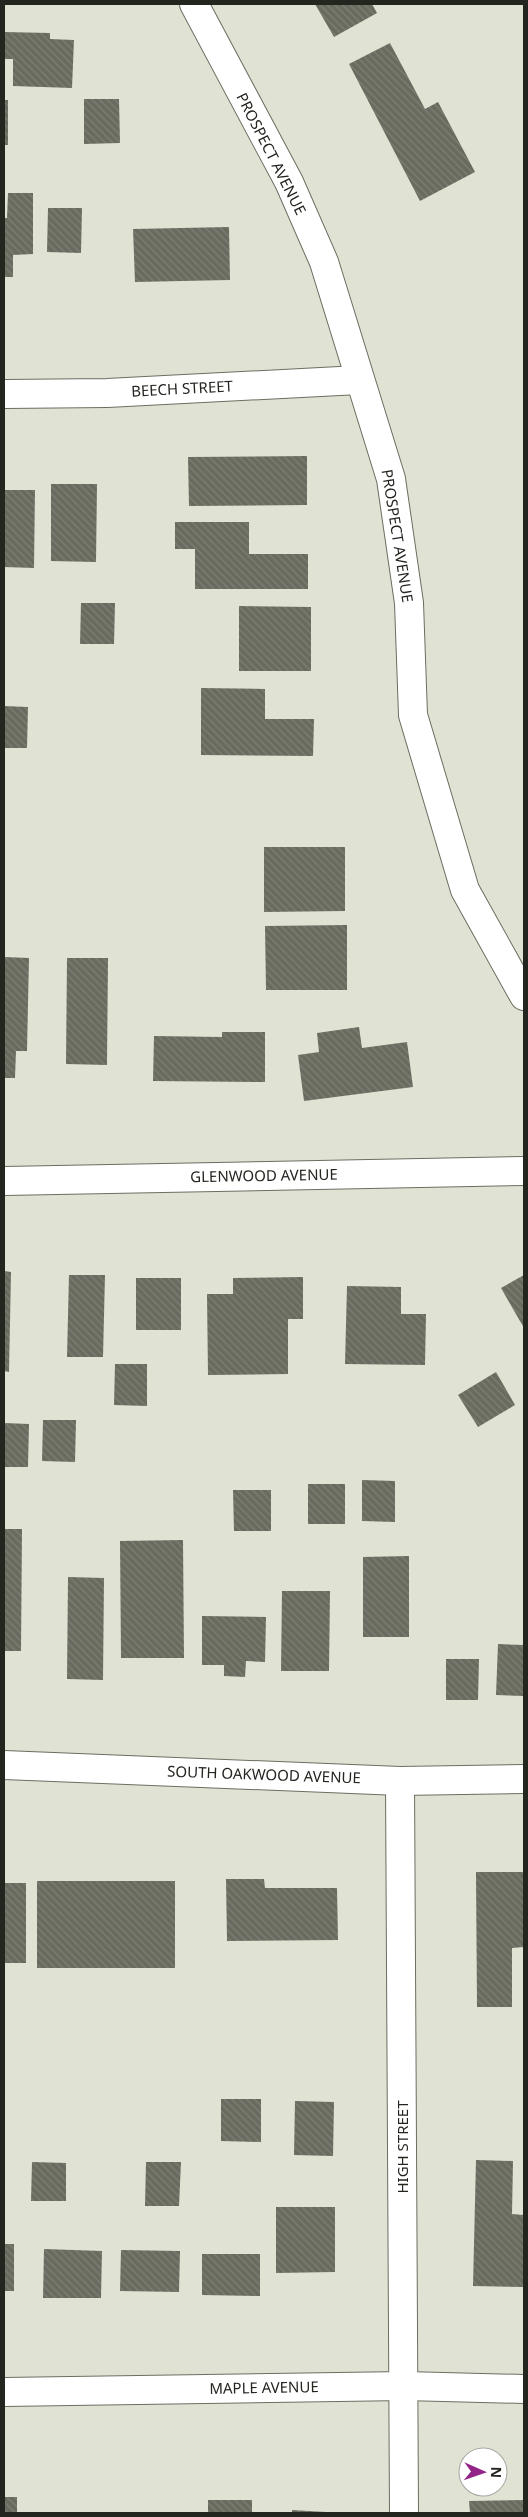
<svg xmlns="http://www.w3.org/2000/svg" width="528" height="2517" viewBox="0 0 528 2517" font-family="'Noto Sans',sans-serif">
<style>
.building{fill:url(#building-back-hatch)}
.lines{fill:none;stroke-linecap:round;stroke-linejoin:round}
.minor-casing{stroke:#6b6e61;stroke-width:30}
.minor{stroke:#fff;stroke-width:28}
.labels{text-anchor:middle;stroke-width:5;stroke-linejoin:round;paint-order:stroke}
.street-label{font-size:15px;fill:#23251f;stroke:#fff}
</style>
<defs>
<pattern id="building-back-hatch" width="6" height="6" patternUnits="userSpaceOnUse" patternTransform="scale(1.25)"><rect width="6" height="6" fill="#686b5e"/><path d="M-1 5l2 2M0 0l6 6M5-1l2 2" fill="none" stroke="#7d8076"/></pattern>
</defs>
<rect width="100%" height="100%" fill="#e0e3d4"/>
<g class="building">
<path d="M315,4H372L377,13L334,37Z"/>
<path d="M4,32L50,33V39L74,40L72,88L13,86V59H4Z"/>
<path d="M390,43L425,109L438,102L475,172L420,201L349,64Z"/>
<path d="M84,99H119L120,143L84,144Z"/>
<rect x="4" y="100" width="4" height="45"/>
<path d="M8,193H33V254L13,255V277H4V218H7Z"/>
<path d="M48,208H82L81,253L47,252Z"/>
<path d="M229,227L230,280L135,282L133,229Z"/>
<path d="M307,456V505L189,506L188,457Z"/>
<path d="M51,484H97L96,562L51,561Z"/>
<path d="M4,490H35L34,568L4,567Z"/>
<path d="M175,522H249V554H308V589H195V549H175Z"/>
<path d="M81,603H115L114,644H80Z"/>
<path d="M239,606L311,607V671H239Z"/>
<path d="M201,688L265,689V719H314L313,756L201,755Z"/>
<path d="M4,706L28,707L27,748H4Z"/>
<path d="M264,847H345V911L264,912Z"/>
<path d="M347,925V990H266L265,926Z"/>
<path d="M4,957L29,958L27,1051H16L15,1078H4Z"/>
<path d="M67,958H108L107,1065L66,1064Z"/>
<path d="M359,1027L362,1048L407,1042L413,1087L304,1101L298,1055L319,1052L317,1033Z"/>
<path d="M222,1032H265V1082L153,1081L154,1036L222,1037Z"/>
<path d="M4,1271L11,1272L9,1372L4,1371Z"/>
<path d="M69,1275H105L103,1357H67Z"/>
<path d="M524,1275V1328L501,1288Z"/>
<path d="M303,1277V1319H288V1374L208,1375L207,1294H233V1278Z"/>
<rect x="136" y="1278" width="45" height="52"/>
<path d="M347,1286L401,1287V1314H426L425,1365L345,1364Z"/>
<path d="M115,1364H147V1406L114,1405Z"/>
<path d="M496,1372L515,1405L478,1427L458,1395Z"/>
<path d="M43,1420H76L75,1462L42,1461Z"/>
<path d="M4,1423L29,1424L28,1467H4Z"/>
<path d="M362,1480L395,1481V1522L362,1521Z"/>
<rect x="308" y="1484" width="37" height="40"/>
<path d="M233,1490H271V1531H234Z"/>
<path d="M4,1529H22L21,1651H4Z"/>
<path d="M183,1540L184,1658H121L120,1541Z"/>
<path d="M409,1556V1637H363V1557Z"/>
<path d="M68,1577L104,1578L103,1680L67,1679Z"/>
<path d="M282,1591H330L329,1671H281Z"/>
<path d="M202,1616L266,1617L265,1662L246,1661L245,1677L224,1676V1665H202Z"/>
<path d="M498,1644L524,1645V1696L496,1695Z"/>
<path d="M446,1659H479L478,1700H446Z"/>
<path d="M476,1872H524V1947L512,1948V2007H477Z"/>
<path d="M226,1879H264L265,1888H337L338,1940L227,1941Z"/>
<rect x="37" y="1881" width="138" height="87"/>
<rect x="4" y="1883" width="22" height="80"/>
<path d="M221,2099H261V2142L221,2141Z"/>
<path d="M295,2101L334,2102L333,2156L294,2155Z"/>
<path d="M476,2160L513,2161L512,2214L524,2215V2287L473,2286Z"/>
<path d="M32,2162L66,2163V2201H31Z"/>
<path d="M146,2162H181L179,2206H145Z"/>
<path d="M276,2207H335V2272L276,2273Z"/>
<rect x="4" y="2244" width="10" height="47"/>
<path d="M44,2249L102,2251L101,2298H43Z"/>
<path d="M121,2250L180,2251L179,2292L120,2291Z"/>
<path d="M202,2254H260V2296L202,2295Z"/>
<rect x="4" y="2497" width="13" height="16"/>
<rect x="208" y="2500" width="44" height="13"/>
<path d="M524,2500V2513H470L469,2501Z"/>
<path d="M292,2510L326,2512V2513H292Z"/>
</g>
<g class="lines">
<defs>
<g id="minor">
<path d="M194,4L289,182L324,262L391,479L409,603L413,715L465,890L524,996"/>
<path d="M4,394L107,393L359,380"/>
<path d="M4,1181L524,1171"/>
<path d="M4,1765L400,1781L524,1779"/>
<path d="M400,1781L404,2513"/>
<path d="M4,2392L405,2386L524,2389"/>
</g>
</defs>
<use href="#minor" class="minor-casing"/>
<use href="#minor" class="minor"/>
</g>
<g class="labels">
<g class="street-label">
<text transform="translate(271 154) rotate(63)" y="5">PROSPECT AVENUE</text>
<text transform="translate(182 389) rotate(-3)" y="5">BEECH STREET</text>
<text transform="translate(397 536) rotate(81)" y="5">PROSPECT AVENUE</text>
<text transform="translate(264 1176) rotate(-1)" y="5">GLENWOOD AVENUE</text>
<text transform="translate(264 1775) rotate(2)" y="5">SOUTH OAKWOOD AVENUE</text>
<text transform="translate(403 2147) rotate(-90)" y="5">HIGH STREET</text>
<text transform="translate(264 2388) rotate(-1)" y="5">MAPLE AVENUE</text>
</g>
</g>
<rect width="528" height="2517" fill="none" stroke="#23251f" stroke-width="10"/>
<g transform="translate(483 2472) rotate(92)"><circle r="24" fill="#ffffff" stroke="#a7a8a5"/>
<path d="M0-4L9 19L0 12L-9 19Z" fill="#922587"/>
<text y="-8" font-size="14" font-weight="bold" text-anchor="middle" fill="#23251f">N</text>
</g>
</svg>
